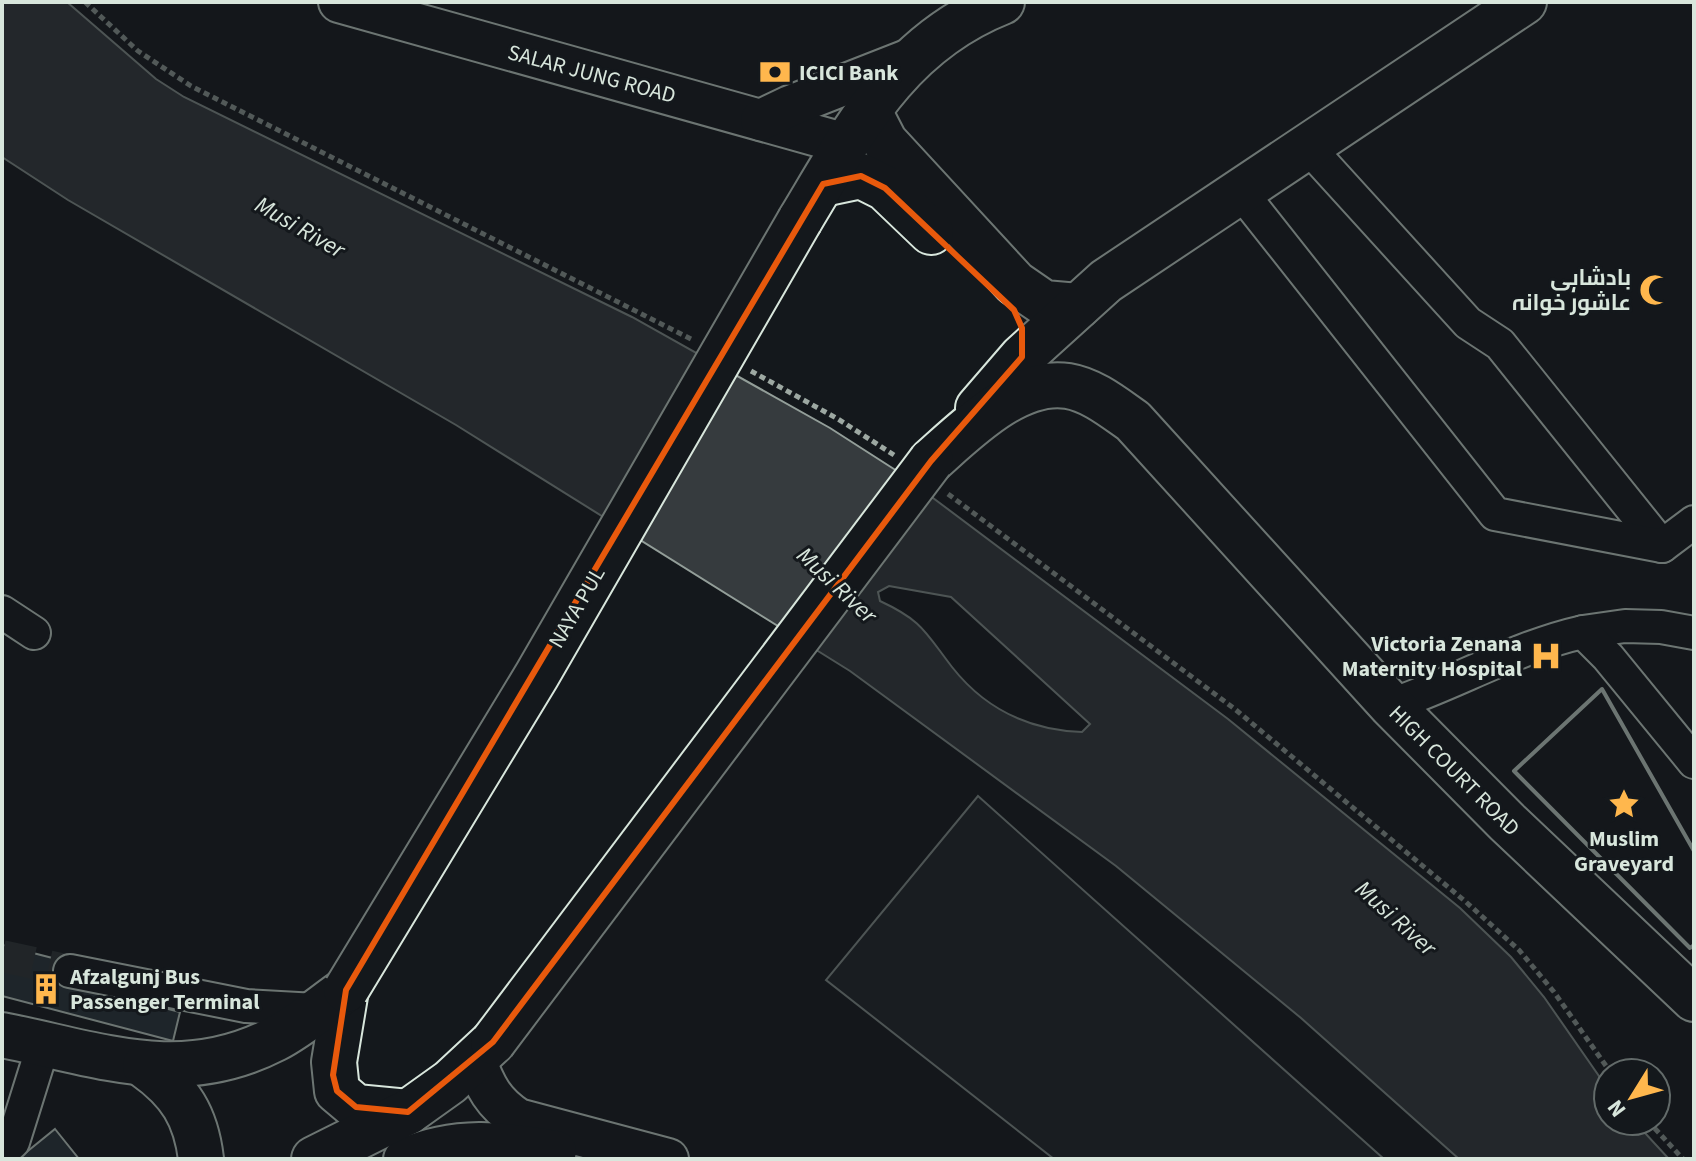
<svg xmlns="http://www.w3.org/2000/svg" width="1696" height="1161" viewBox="0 0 1696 1161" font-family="'Source Sans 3',Cairo,sans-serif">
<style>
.green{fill:#202428;stroke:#939e99;stroke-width:2}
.water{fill:#363b3e;stroke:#939e99;stroke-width:2;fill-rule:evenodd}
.building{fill:#2c363c;stroke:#d8e6dc;stroke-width:2}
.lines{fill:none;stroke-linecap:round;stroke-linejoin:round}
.minor-tunnel{stroke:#313739;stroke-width:32;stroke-dasharray:32 16;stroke-linecap:butt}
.minor-casing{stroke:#d8e6dc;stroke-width:36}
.major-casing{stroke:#d8e6dc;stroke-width:44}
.highway-casing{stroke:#d8e6dc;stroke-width:48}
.path{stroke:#9da8a2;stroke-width:5;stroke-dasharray:6 4;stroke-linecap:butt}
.minor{stroke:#14181c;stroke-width:32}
.major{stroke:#14181c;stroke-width:40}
.highway{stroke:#14181c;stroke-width:44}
.highway-bridge-casing{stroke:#d8e6dc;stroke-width:48;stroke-linecap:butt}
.highway-bridge{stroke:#14181c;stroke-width:44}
.wall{stroke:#d8e6dc;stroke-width:4}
.marked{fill:none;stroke:#e8590c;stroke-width:6;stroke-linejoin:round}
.labels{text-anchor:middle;stroke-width:6;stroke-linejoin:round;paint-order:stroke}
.poi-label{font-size:22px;font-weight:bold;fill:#d8e6dc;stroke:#14181c;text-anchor:start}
.street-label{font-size:22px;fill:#d8e6dc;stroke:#14181c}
.water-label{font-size:24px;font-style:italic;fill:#d8e6dc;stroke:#14181c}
</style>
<rect width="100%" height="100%" fill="#14181c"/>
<path class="green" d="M978,796L1384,1159H1054L826,980Z"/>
<path class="water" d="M2,2H67L156,79L184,97L632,317L830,428L897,471L1228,719L1460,908L1511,957L1544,997L1608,1089V1121H1634L1669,1159H1459L1301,1018L1116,866L850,671L456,425L68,200L2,157ZM889,586L951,597L1090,724L1082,732C1029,730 985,709 952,667C925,632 923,621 880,601L878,592Z"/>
<g class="building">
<path d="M2,945L68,962L63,982L180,1012L173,1041L2,996Z"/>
<path d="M55,1129L79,1159H18Z"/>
</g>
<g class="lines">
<path class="minor-tunnel" d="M2,956L70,971"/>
<defs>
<g id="minor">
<path d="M1307,146L1468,323L1500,344L1662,546"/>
<path d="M1240,191L1495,514L1662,546L1694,522"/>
<path d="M2,612L34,633"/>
<path d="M1583,632L1625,626L1661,627L1694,633"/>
<path d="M1391,705C1456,683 1516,647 1583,632L1608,657L1694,762"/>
<path d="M70,971L246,1006L316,1010"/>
<path d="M2,1152L13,1142L44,1043"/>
</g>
<g id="major">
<path d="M339,2L846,144"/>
<path d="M761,120L790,106L910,59"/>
<path d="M475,1059C485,1086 493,1103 518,1119L668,1159"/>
<path d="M404,1159C455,1136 503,1142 556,1151"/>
</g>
<g id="highway">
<path d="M869,111L885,142L1015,283L1044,303L1078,306"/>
<path d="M823,184L861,176L885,188L931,232"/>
<path d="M800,220C855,129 898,43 1002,2"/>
<path d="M978,408L1022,357L1106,281L1524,2"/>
<path d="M931,461C966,430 1017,378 1068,386C1092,390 1113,407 1133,421L1391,705L1507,822L1694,999"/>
<path d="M346,990L334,1062L337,1091L356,1107L408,1112"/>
<path d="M2,1035C99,1054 180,1088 275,1039C300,1026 323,1006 346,990"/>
<path d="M145,1066C180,1091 196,1116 201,1159"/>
<path d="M314,1159L408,1112L450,1082L493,1042"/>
</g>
</defs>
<use href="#minor" class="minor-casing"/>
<use href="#major" class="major-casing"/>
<use href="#highway" class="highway-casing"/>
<g class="path">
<path d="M85,2L138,51L191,86L693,340"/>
<path d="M751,371L838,419L894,455"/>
<path d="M948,494L1236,710L1466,902L1519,950L1554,992L1611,1073"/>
<path d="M1648,1121L1683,1159"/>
</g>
<use href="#minor" class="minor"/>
<use href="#major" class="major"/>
<use href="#highway" class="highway"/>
<defs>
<g id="highway-bridge">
<path d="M346,990L537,675L800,220"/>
<path d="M493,1042L931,461"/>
</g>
</defs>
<use href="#highway-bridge" class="highway-bridge-casing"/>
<use href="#highway-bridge" class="highway-bridge"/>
<path class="wall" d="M1694,851L1602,689L1514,771L1690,948L1694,945"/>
</g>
<path d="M0 0H1696V1161H0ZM861,176L885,188L1014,310L1022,328V357L931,461L493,1042L408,1112L356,1107L337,1091L333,1075L346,990L823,184Z" fill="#14181c" fill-opacity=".55" fill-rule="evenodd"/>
<path class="marked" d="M861,176L885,188L1014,310L1022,328V357L931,461L493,1042L408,1112L356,1107L337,1091L333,1075L346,990L823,184Z"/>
<defs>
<symbol id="bank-bare" viewBox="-9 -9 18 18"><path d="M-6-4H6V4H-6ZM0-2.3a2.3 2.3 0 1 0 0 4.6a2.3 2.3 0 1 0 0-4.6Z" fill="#ffb74d" stroke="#14181c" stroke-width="2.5" paint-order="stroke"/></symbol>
<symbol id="mosque-bare" viewBox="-9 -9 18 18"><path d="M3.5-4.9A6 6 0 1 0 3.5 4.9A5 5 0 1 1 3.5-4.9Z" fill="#ffb74d" stroke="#14181c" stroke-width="2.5" paint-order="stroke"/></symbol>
<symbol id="hospital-bare" viewBox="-9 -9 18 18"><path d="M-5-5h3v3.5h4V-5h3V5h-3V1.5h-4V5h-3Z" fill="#ffb74d" stroke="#14181c" stroke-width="2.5" paint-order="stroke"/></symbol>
<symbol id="sight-bare" viewBox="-9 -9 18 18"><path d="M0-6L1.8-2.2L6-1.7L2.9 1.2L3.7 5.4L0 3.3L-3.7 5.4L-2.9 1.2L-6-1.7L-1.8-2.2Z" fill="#ffb74d" stroke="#14181c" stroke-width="2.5" paint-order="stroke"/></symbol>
<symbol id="building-bare" viewBox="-9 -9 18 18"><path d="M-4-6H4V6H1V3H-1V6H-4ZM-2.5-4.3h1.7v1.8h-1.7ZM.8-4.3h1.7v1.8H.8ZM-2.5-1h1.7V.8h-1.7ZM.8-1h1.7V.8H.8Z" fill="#ffb74d" stroke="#14181c" stroke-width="2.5" paint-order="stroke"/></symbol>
</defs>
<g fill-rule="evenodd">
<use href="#bank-bare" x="753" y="50" width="44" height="44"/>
<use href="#mosque-bare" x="1633" y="268" width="44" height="44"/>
<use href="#hospital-bare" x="1524" y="634" width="44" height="44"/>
<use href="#sight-bare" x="1602" y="782" width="44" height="44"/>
<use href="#building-bare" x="24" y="967" width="44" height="44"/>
</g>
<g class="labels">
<g class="poi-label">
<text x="799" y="80">ICICI Bank</text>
<text x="1631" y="285" text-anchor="end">بادشاہی<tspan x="1631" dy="25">عاشور خوانہ</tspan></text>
<text x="1522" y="651" text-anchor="end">Victoria Zenana<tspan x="1522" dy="25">Maternity Hospital</tspan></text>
<text x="1624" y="846" text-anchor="middle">Muslim<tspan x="1624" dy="25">Graveyard</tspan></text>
<text x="70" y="984">Afzalgunj Bus<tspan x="70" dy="25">Passenger Terminal</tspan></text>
</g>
<g class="street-label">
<text transform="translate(592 73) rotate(15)" y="8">SALAR JUNG ROAD</text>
<text transform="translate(576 607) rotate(-60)" y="8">NAYA PUL</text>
<text transform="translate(1455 770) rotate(45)" y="8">HIGH COURT ROAD</text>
</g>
<g class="water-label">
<text transform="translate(300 227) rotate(30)" y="8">Musi River</text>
<text transform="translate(837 585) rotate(43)" y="8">Musi River</text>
<text transform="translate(1396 918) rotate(42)" y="8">Musi River</text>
</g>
</g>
<rect width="1696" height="1161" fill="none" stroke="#d8e6dc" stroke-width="8"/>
<g transform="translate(1632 1097) rotate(233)"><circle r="38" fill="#14181c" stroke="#626a69" stroke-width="2"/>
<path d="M0-6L14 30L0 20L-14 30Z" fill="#ffb74d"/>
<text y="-12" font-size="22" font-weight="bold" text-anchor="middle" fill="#d8e6dc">N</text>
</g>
</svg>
